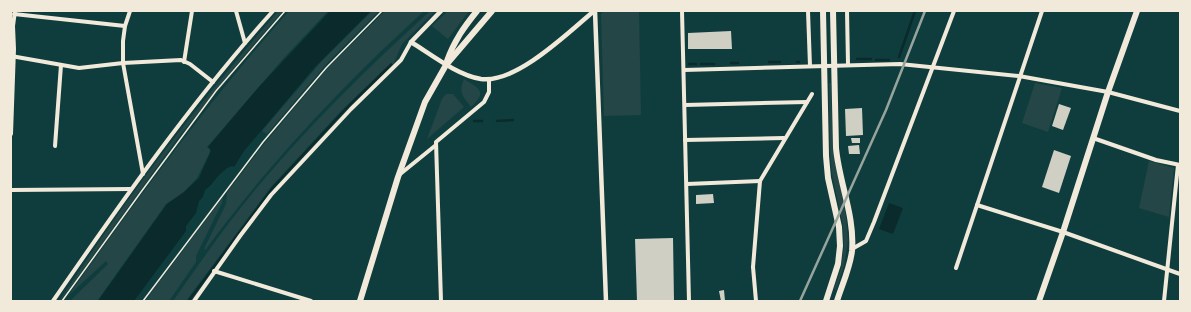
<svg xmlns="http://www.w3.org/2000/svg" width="1191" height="312" viewBox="0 0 1191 312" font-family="Barlow,sans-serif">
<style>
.green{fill:#244646}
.water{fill:#0a2a2b}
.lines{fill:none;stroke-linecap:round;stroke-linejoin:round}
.stream{stroke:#0a2a2b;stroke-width:2.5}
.building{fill:#cfcfc3}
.path{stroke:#f1e9da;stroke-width:1.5}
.minor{stroke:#f1e9da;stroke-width:4}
.tertiary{stroke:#f1e9da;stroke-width:4.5}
.primary{stroke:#f1e9da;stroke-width:6}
.rail{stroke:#97a49c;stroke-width:2.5}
</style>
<rect width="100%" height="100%" fill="#0f3d3e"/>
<g class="green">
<path d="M278,11H283L243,57L178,138L69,289L60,301H59C83,266 106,230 131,196C177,132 227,71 278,11Z"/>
<path d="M289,11H328L282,60L207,147L210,150L209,154L197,178L184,192L166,204L97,301H70L108,264L106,261L68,296C138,198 209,101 289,11Z"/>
<path d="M372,11H379L329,61L267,134L262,131L321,62Z"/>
<path d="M385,11H424C344,84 270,162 206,249H204L226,204L227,193L231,187L264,144L327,69Z"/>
<path d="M430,11H435L402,44L393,65L391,63L341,111L271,187L186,301H173C201,261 229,221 260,184C312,122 371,65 430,11Z"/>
<path d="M448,11H469L448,39L432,26Z"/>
<path d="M604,11H639L641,115L604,116L601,14Z"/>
<path d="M464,79C479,88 488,92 471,107C463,96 458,93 464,79Z"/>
<path d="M829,83H831L833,149L846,216L848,240L844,266L836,290L834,289L841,268L844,247L843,226L832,174L830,153Z"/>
<path d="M1035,83L1062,88L1048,132L1022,123Z"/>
<path d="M446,94H453L464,107L427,139L442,99Z"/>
<path d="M1149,161L1174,168L1169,217L1139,208Z"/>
<path d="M223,197L222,203L196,256V262L169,301H145Z"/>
</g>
<g class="water">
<path d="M330,11H371L315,67L244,151L234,167L232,166L227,168L218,176L211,185L205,190L203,197L199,201L196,213L186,226V231L134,301H98L167,204L184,192L199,178L210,153L211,150L208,147L258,88Z"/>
<path d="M391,63L393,65L346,110L273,189L190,301H187L271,188L345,108Z"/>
<path d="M889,203L903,208L893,234L879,229Z"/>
</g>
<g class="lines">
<g class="stream">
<path d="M899,57L915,11"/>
<path d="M857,59H871"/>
<path d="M876,60H889"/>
<path d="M769,62H780"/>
<path d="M797,62H799"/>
<path d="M731,63H738"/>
<path d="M689,64H696"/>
<path d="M701,64H714"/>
<path d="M474,121H482"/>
<path d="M497,121L513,120"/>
</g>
</g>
<g class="building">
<path d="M731,31L732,49H688V33Z"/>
<path d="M1059,104L1071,108L1063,130L1052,126Z"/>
<path d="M862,108L863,135L846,136L845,109Z"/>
<path d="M851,138H860V143H852Z"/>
<path d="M859,145L860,154H849L848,146Z"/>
<path d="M1054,150L1071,156L1059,193L1042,187Z"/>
<path d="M713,194L714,203L696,204V195Z"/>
<path d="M673,238L674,301H637L635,239Z"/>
<path d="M724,290L725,301H721L719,291Z"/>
</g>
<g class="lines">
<g class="path">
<path d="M62,301L141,192L216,91L285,11"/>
<path d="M143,301L263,142L326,68L382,11"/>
</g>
<g class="minor">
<path d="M130,11L125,26L123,41V63L143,174"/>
<path d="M236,11L245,43"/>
<path d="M682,11L689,301"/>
<path d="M808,11L810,66"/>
<path d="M847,11L848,64"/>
<path d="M14,14L125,26"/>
<path d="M11,56L79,68L123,63L181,60L190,64L213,82"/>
<path d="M184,62L192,11"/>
<path d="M684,70L900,64L1019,76L1108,92L1180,111"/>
<path d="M685,105L807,102"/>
<path d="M11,134L14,49L13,26L15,11"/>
<path d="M1093,138L1156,160L1180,165"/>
<path d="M685,140L784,138"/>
<path d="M55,146L61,65"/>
<path d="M399,175L436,145"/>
<path d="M687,184L760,181"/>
<path d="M11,190L131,189"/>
<path d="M977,205L1063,232L1180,274"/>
<path d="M852,249L866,241L874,222L954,11"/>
<path d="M956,268L1042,11"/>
<path d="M214,271L311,301"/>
<path d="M53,301C122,201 192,101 273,11"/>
<path d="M194,301L240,236L271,195L351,109L401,60L411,42"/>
<path d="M441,301L436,142L484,102L489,92V79"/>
<path d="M756,301L753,267L760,181L812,94"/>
<path d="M1164,301L1178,165"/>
</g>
<g class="tertiary">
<path d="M441,11L411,42C432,55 457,75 481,79C516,84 569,32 594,11"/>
<path d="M595,11L606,301"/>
</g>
<g class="primary">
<path d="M823,11L826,156L828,178L839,227L840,246L838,264L826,301"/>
<path d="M833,11L836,148C839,182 855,216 852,251C850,268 842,285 837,301"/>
<path d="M447,61C454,41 464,27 477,11"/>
<path d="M360,301L398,177L425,102L446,65L492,11"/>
<path d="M1039,301L1063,232L1108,92L1137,11"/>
</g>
<path class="rail" d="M800,301L886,110L925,11"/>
</g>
<rect width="1191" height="312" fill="none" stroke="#f1e9da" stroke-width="24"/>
</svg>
